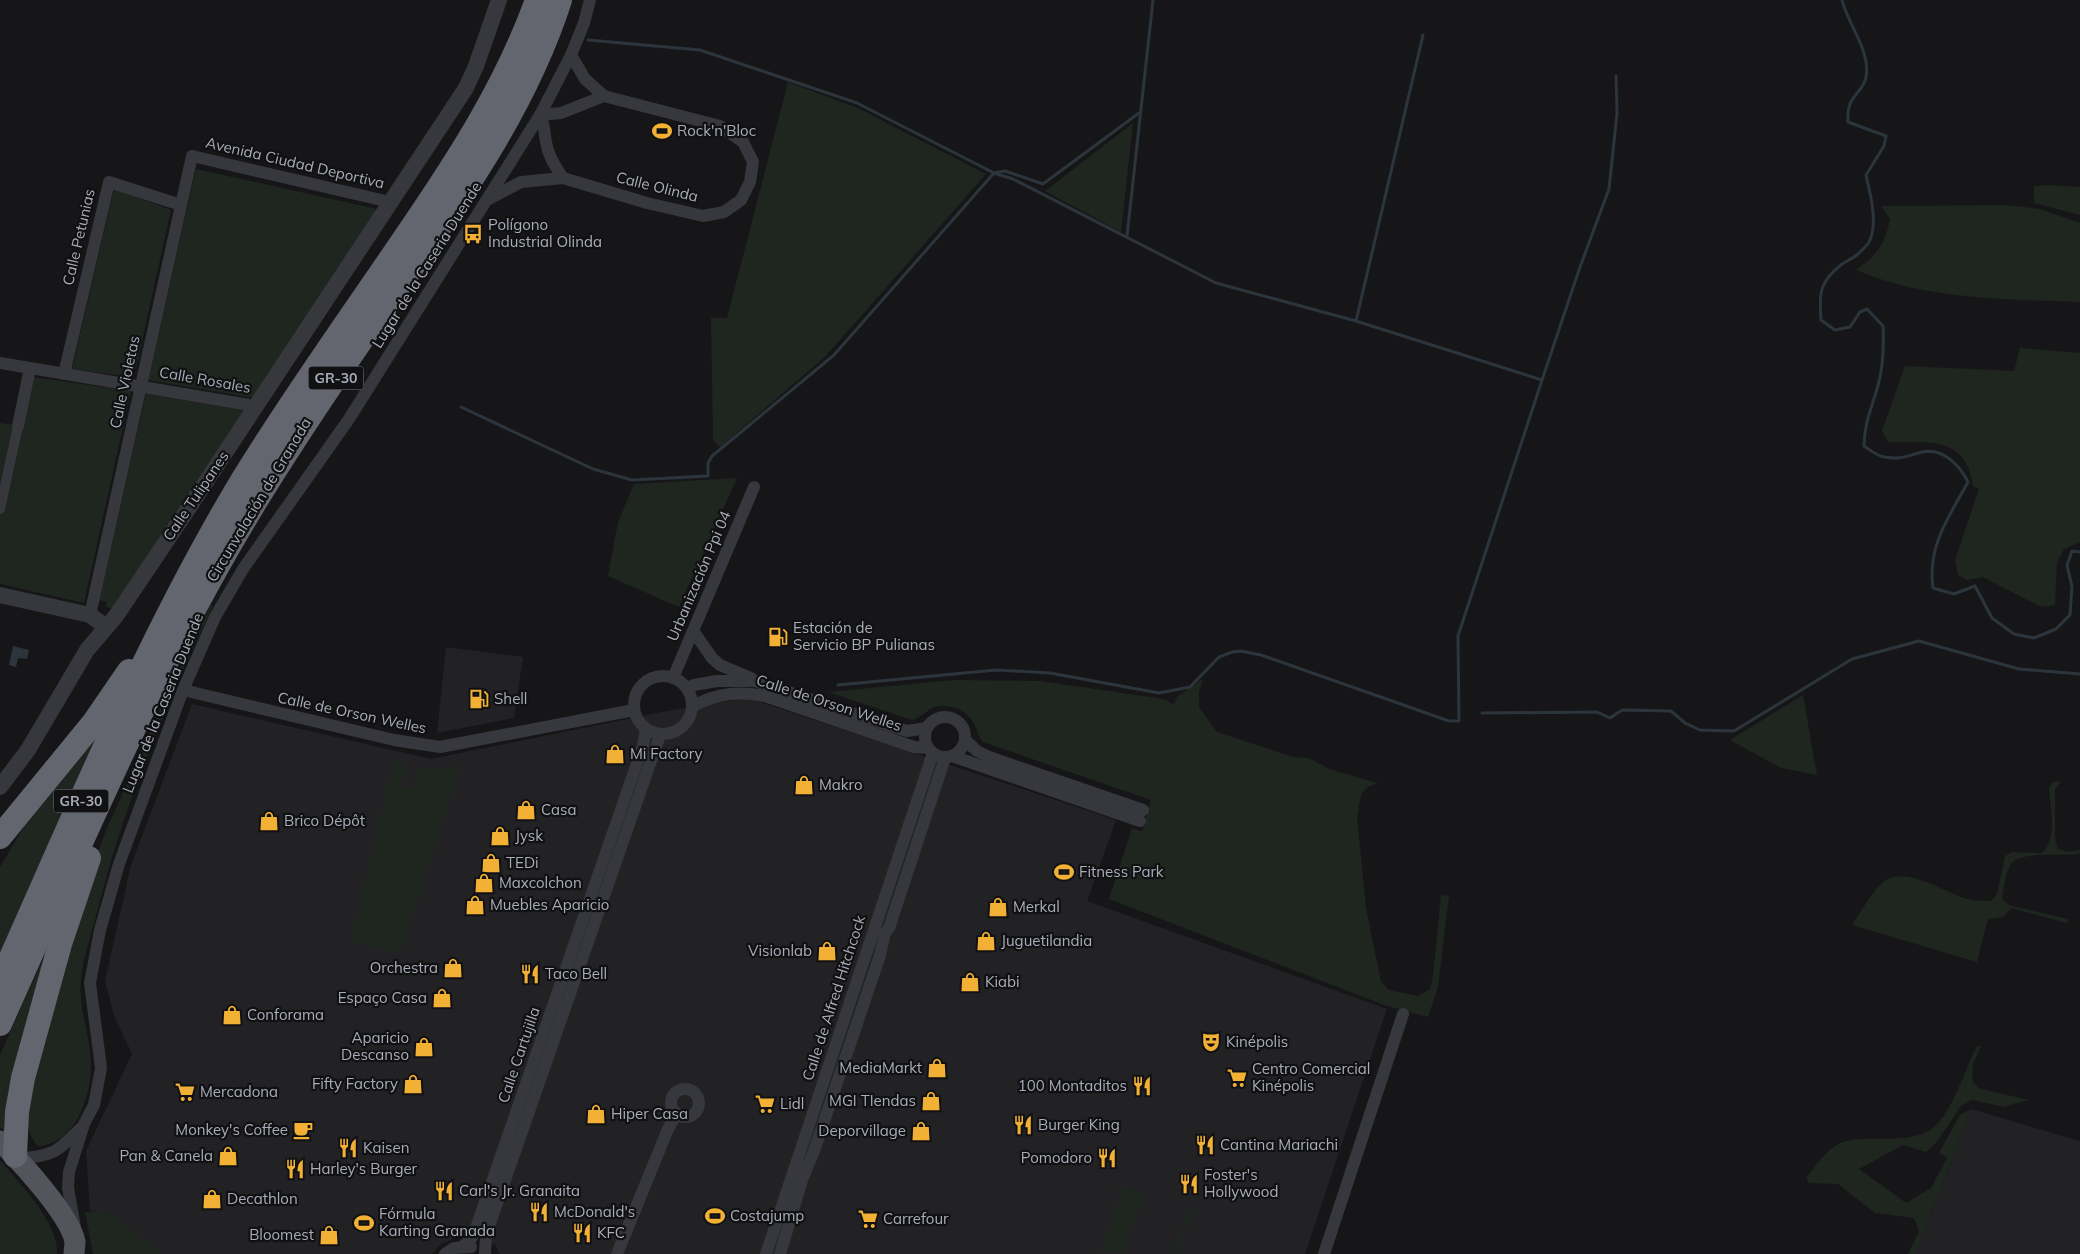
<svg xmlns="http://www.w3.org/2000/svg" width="2080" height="1254" viewBox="0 0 2080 1254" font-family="Mulish,sans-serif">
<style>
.built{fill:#222225}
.green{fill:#1e261f}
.water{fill:#2c353c}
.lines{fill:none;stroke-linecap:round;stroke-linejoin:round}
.stream{stroke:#2c353c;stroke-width:3}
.pedestrian{stroke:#37383d;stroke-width:10}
.minor{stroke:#37383d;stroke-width:12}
.tertiary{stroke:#37383d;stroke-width:16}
.primary{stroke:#53555c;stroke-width:21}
.motorway{stroke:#63666e;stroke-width:24}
.labels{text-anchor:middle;stroke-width:4.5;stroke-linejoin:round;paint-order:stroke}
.shield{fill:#111113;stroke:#7b7e86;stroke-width:1}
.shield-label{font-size:14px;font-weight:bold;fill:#a8adb8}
.poi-label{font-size:15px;fill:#a8adb8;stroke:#111113;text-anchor:start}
.street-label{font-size:15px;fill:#a8adb8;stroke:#111113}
</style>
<rect width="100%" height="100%" fill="#161618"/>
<g class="built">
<path d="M446,647L523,657L514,718L437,733Z"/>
<path d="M748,698L1116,820L1087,901L1387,1009L1305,1254H500L495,1245L480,1237L464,1234L441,1244L432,1254H163L101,1211H90L86,1151L132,1054L114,1016L105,981L131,865L192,704L431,759L667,711Z"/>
<path d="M1971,1109L2080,1141V1254H1916Z"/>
</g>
<g class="green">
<path d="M788,82L858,108L986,174L825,357L720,447L713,440L711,318H727Z"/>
<path d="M1133,123L1121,232L1045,191Z"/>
<path d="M196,169L377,209L253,398L148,380Z"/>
<path d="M2046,185L2080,187V215L2034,203V186Z"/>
<path d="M114,189L171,210L136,369L132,368L130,377L72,369Z"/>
<path d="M2006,205L2040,209L2080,223V302C2005,299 1926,300 1856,270C1877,255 1885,245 1890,219L1881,206Z"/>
<path d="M2020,348L2080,353V542L2064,549L2057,563L2055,605L2041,607L1983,577L1967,580L1958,575L1955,560L1979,489L1973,486C1966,435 1929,443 1888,442L1882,431L1905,366L2014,371Z"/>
<path d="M33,377L131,391L84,603L0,584V423L23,426Z"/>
<path d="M146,394L245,410L113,609L106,607L107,602L99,600Z"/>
<path d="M737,478L679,607L608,576L618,522L634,484Z"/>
<path d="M211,605L213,606C165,705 123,807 97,913C91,935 83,958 81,980C78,1008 90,1034 91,1062C92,1095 76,1144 38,1146C26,1134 27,1120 28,1103L80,899L105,833L163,702Z"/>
<path d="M1203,679L1199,692V707L1217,732L1293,757L1308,758L1332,770L1378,783L1368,787L1361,795L1357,817L1366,908L1381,982L1389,990L1418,996L1430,989L1433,976L1441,895L1449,896L1438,987L1428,1017L1384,1005L1109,899L1132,828L1142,831L1151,800L983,742C978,735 977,729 973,722C966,710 948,703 935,707C926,710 921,718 912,720L828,692L953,680L1040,681L1164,699L1174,705L1177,697Z"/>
<path d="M1803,695L1817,775L1781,768L1730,740Z"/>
<path d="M100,730L0,956V867L25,825Z"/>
<path d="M393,761L407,764L402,785L414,788L419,768L431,769L461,766L400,954L351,941Z"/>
<path d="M2061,781L2055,790V840L2058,849L2069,852L2080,850V854C2063,856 2019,851 2011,864C2005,873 2004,888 2002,899L2009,905L2068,919L2067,923L2011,908L2003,917L1988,919L1977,962L1852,925C1861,912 1870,895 1881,884C1902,862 1945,893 1967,899C1974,901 1983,901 1991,901L1997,894L2005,856L2012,852L2042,853C2058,838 2050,808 2049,787L2053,782Z"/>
<path d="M61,919C47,959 34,999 23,1040C14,1071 3,1101 6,1134L0,1127V1055Z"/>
<path d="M1977,1046H1981L1973,1065L1972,1080L1978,1088L2029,1100L2004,1107L1972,1100L1961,1106L1936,1143L1926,1152L1903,1145L1859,1169L1906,1203L1931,1188L1947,1158L1939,1153L1960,1115L1971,1109L1916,1254H1908L1919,1231L1914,1218L1875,1213L1838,1184L1809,1183L1806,1178C1815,1167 1823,1154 1835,1146C1859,1129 1911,1151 1937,1124C1955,1105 1965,1069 1977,1046Z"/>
<path d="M0,1160C18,1182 60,1224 57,1254H0Z"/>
<path d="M1116,1183L1144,1195L1123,1254L1106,1250L1105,1254H1101L1122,1190L1115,1187Z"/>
<path d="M1189,1208L1202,1213L1200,1217L1191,1214L1177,1254H1173Z"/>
<path d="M101,1211L116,1218L163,1254H93L85,1212Z"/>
</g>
<path class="water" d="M13,646L29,650L27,659L18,658L16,667L9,665Z"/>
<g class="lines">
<g class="stream">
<path d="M1842,0C1848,25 1871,51 1866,77C1863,95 1846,93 1848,122L1886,136L1884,146L1866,175C1870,194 1878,221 1870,240C1869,244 1863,249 1860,252C1855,258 1847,260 1841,265C1819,282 1819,294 1821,320L1835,330L1850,327L1860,312L1867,309L1883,326C1884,346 1883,370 1877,389C1871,409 1864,425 1864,446C1870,450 1877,456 1884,457C1902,460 1906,456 1922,452C1943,447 1960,466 1968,482C1949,517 1927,546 1933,588L1954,594L1975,586L1992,618L2014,634L2034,638L2056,629L2070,615L2072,587L2067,565L2072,551L2080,552"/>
<path d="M588,40L700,50L857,103L994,173L1013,179L1216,283L1356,321L1542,380L1458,636L1459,721H1449L1261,655L1241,651L1232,652L1219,657L1190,687L1159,693L1050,673L996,670L838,685"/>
<path d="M1127,236L1153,0"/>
<path d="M1356,321L1423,35"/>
<path d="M1542,380L1580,267L1609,189L1617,113L1616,76"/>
<path d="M461,407L593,469L632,480L708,476V463L712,456L834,355L994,173L1005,171L1043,184L1139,113"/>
<path d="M1482,713L1597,712L1610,718L1622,710L1671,711L1685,723L1700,730L1734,731L1852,659L1919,641L2019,669L2080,674"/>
</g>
<path class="pedestrian" d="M0,509L18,426"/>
<g class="minor">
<path d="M563,178C555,166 548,156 546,142C544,132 545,125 540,115L561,113L604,96"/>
<path d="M487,200L521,182L563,178L647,203L703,216L724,212L741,200L750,182L753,162L743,142L720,126L604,96L585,79L571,55"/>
<path d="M0,363L256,406"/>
<path d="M64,374L109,182L181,205"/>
<path d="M18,426L30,368"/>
<path d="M90,615L192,156L390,202"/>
<path d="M694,632L712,658L720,665L751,678"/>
<circle cx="663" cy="705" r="29"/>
<path d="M673,678L754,487"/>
<path d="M687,688L694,685L717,681H755L894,727L907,731L927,728"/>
<path d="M183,690L394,740L440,747L634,710"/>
<path d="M693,706C718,693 738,691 765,696L914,747L928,748"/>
<circle cx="945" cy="737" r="20"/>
<path d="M965,740L977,751L989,757L1143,810"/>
<path d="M952,756L1140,821"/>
<circle cx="685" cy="1103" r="14"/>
<path d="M18,1159C55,1154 54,1155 81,1128"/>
<path d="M75,1227L68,1188L69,1172L84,1124L94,1105L101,1068L90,983L100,930L119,864L183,690L215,617L243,569L349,419L540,115L571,55L584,23L590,0"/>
<path d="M463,1246L471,1239L475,1231L643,746L646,729"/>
<path d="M445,1254L454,1248L471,1247"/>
<path d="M485,1254L486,1235L660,735"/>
<path d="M617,1254L668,1129L677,1113"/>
<path d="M766,1254L933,753"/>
<path d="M780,1254L802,1180L814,1151L880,955L885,933L889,928L945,758"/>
<path d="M1324,1254L1403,1014"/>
</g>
<g class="tertiary">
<path d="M0,595L90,615L106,627"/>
<path d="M0,787L28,750L87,650L116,616L184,515L466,88L476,66L499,0"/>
</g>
<path class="primary" d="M0,1141C20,1161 71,1216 75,1242C75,1246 74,1251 74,1254"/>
<g class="motorway">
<path d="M0,837L94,722L129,671"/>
<path d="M0,982C76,813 147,638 243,479C294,396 351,317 406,236C458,160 506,86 537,0"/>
<path d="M0,1024C80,846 156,663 259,496C301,428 346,362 392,296C457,203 525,109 560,0"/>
<path d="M15,1156L17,1112L23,1078L60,944L89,858"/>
</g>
</g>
<defs>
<symbol id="stadium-bare" viewBox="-9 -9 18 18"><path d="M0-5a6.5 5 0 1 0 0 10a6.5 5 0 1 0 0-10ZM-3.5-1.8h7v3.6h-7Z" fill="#f2b134" stroke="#111113" stroke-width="2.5" paint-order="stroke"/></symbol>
<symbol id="bus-bare" viewBox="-9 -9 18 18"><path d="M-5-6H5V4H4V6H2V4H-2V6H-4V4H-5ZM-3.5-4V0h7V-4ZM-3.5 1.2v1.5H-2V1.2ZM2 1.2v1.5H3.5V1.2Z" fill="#f2b134" stroke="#111113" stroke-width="2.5" paint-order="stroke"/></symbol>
<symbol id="fuel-bare" viewBox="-9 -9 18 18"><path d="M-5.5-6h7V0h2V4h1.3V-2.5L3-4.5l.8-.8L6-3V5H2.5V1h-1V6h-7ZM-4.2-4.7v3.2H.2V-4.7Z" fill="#f2b134" stroke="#111113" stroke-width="2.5" paint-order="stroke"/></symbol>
<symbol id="shop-bare" viewBox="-9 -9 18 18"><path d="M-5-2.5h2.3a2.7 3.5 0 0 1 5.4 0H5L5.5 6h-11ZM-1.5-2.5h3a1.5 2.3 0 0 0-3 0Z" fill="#f2b134" stroke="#111113" stroke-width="2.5" paint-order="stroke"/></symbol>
<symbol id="restaurant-bare" viewBox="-9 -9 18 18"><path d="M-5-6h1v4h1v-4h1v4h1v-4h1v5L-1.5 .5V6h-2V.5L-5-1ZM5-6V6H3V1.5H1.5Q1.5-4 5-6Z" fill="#f2b134" stroke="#111113" stroke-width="2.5" paint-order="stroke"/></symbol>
<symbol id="theatre-bare" viewBox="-9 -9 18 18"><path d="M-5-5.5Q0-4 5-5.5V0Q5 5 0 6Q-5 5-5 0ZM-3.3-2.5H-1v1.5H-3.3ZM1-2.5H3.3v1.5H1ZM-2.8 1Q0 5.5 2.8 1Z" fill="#f2b134" stroke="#111113" stroke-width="2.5" paint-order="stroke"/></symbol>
<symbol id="supermarket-bare" viewBox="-9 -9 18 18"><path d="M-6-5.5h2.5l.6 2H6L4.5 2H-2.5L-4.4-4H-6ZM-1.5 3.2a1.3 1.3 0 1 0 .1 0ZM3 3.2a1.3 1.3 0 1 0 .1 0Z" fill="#f2b134" stroke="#111113" stroke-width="2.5" paint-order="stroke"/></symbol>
<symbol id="cafe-bare" viewBox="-9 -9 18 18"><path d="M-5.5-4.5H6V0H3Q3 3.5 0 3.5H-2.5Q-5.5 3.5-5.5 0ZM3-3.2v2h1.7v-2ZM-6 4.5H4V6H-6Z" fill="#f2b134" stroke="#111113" stroke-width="2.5" paint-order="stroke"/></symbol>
</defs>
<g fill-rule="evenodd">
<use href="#stadium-bare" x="648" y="117" width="28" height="28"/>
<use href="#bus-bare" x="459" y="220" width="28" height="28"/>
<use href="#fuel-bare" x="764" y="623" width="28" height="28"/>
<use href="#fuel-bare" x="465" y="685" width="28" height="28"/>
<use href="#shop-bare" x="601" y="740" width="28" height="28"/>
<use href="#shop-bare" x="790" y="771" width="28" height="28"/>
<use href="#shop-bare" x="512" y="796" width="28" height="28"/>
<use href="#shop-bare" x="255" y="807" width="28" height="28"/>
<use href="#shop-bare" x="486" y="822" width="28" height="28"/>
<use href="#shop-bare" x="477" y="849" width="28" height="28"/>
<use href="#stadium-bare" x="1050" y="858" width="28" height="28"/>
<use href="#shop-bare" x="470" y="869" width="28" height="28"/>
<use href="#shop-bare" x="461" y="891" width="28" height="28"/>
<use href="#shop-bare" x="984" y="893" width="28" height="28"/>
<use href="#shop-bare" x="972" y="927" width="28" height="28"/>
<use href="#shop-bare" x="813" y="937" width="28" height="28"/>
<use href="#shop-bare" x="439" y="954" width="28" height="28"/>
<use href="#restaurant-bare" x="516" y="960" width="28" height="28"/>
<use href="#shop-bare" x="956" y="968" width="28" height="28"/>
<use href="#shop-bare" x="428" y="984" width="28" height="28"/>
<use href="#shop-bare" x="218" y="1001" width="28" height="28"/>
<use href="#theatre-bare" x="1197" y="1028" width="28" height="28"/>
<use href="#shop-bare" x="410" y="1033" width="28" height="28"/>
<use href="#shop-bare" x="923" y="1054" width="28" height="28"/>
<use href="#supermarket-bare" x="1223" y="1064" width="28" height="28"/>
<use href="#shop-bare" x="399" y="1070" width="28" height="28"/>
<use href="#restaurant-bare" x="1128" y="1072" width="28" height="28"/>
<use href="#supermarket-bare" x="171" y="1078" width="28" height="28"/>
<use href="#shop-bare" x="917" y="1087" width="28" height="28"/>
<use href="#supermarket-bare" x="751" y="1090" width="28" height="28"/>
<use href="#shop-bare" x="582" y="1100" width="28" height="28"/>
<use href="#restaurant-bare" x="1009" y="1111" width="28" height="28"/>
<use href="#cafe-bare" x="289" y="1116" width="28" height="28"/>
<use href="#shop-bare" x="907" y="1117" width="28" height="28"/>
<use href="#restaurant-bare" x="1191" y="1131" width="28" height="28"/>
<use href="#restaurant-bare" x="334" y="1134" width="28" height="28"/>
<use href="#shop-bare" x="214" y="1142" width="28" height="28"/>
<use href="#restaurant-bare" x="1093" y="1144" width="28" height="28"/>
<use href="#restaurant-bare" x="281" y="1155" width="28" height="28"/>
<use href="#restaurant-bare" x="1175" y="1170" width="28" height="28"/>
<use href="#restaurant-bare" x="430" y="1177" width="28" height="28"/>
<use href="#shop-bare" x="198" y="1185" width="28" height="28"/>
<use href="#restaurant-bare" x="525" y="1198" width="28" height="28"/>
<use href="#stadium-bare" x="701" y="1202" width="28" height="28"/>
<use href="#supermarket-bare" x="854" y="1205" width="28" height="28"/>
<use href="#stadium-bare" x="350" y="1209" width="28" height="28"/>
<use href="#restaurant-bare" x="568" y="1219" width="28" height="28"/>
<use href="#shop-bare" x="315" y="1221" width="28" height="28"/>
</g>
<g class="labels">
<g class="shield">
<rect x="308.5" y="366.5" width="55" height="23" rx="4"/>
<rect x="53.5" y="789.5" width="55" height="23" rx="4"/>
</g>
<g class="shield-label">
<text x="336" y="383">GR-30</text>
<text x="81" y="806">GR-30</text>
</g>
<g class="poi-label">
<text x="677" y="136">Rock'n'Bloc</text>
<text x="488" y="230">Polígono<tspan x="488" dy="17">Industrial Olinda</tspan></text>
<text x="793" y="633">Estación de<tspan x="793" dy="17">Servicio BP Pulianas</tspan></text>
<text x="494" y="704">Shell</text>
<text x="630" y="759">Mi Factory</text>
<text x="819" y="790">Makro</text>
<text x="541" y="815">Casa</text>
<text x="284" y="826">Brico Dépôt</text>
<text x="515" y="841">Jysk</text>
<text x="506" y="868">TEDi</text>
<text x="1079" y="877">Fitness Park</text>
<text x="499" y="888">Maxcolchon</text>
<text x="490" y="910">Muebles Aparicio</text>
<text x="1013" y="912">Merkal</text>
<text x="1001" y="946">Juguetilandia</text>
<text x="812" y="956" text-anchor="end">Visionlab</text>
<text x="438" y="973" text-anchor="end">Orchestra</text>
<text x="545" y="979">Taco Bell</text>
<text x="985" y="987">Kiabi</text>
<text x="427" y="1003" text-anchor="end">Espaço Casa</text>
<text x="247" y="1020">Conforama</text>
<text x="409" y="1043" text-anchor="end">Aparicio<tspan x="409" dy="17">Descanso</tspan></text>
<text x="1226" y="1047">Kinépolis</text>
<text x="922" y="1073" text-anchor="end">MediaMarkt</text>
<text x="1252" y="1074">Centro Comercial<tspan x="1252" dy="17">Kinépolis</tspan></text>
<text x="398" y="1089" text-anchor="end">Fifty Factory</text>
<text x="1127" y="1091" text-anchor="end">100 Montaditos</text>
<text x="200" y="1097">Mercadona</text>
<text x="916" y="1106" text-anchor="end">MGI TIendas</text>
<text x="780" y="1109">Lidl</text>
<text x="611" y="1119">Hiper Casa</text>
<text x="1038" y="1130">Burger King</text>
<text x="288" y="1135" text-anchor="end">Monkey's Coffee</text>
<text x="906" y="1136" text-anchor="end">Deporvillage</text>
<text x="1220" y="1150">Cantina Mariachi</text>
<text x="363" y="1153">Kaisen</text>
<text x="213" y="1161" text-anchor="end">Pan &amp; Canela</text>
<text x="1092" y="1163" text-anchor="end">Pomodoro</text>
<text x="310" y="1174">Harley's Burger</text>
<text x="1204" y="1180">Foster's<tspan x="1204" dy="17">Hollywood</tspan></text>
<text x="459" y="1196">Carl's Jr. Granaita</text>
<text x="227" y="1204">Decathlon</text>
<text x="554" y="1217">McDonald's</text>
<text x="379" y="1219">Fórmula<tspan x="379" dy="17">Karting Granada</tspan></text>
<text x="730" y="1221">Costajump</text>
<text x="883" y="1224">Carrefour</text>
<text x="597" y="1238">KFC</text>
<text x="314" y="1240" text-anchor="end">Bloomest</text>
</g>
<g class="street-label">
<text transform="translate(295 163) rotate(13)" y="5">Avenida Ciudad Deportiva</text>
<text transform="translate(657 187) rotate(14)" y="5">Calle Olinda</text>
<text transform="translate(79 237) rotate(-77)" y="5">Calle Petunias</text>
<text transform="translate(427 265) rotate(-58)" y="5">Lugar de la Caseria Duende</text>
<text transform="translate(205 380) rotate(10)" y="5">Calle Rosales</text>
<text transform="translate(125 382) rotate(-78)" y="5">Calle Violetas</text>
<text transform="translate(196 496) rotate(-56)" y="5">Calle Tulipanes</text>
<text transform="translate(259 500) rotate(-59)" y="5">Circunvalación de Granada</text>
<text transform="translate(699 576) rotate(-67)" y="5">Urbanización Ppi 04</text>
<text transform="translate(163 703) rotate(-68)" y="5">Lugar de la Caseria Duende</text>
<text transform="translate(829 703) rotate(18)" y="5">Calle de Orson Welles</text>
<text transform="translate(352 713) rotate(12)" y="5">Calle de Orson Welles</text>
<text transform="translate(834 998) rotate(-72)" y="5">Calle de Alfred Hitchcock</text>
<text transform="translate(519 1055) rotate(-71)" y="5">Calle Cartujilla</text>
</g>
</g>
</svg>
